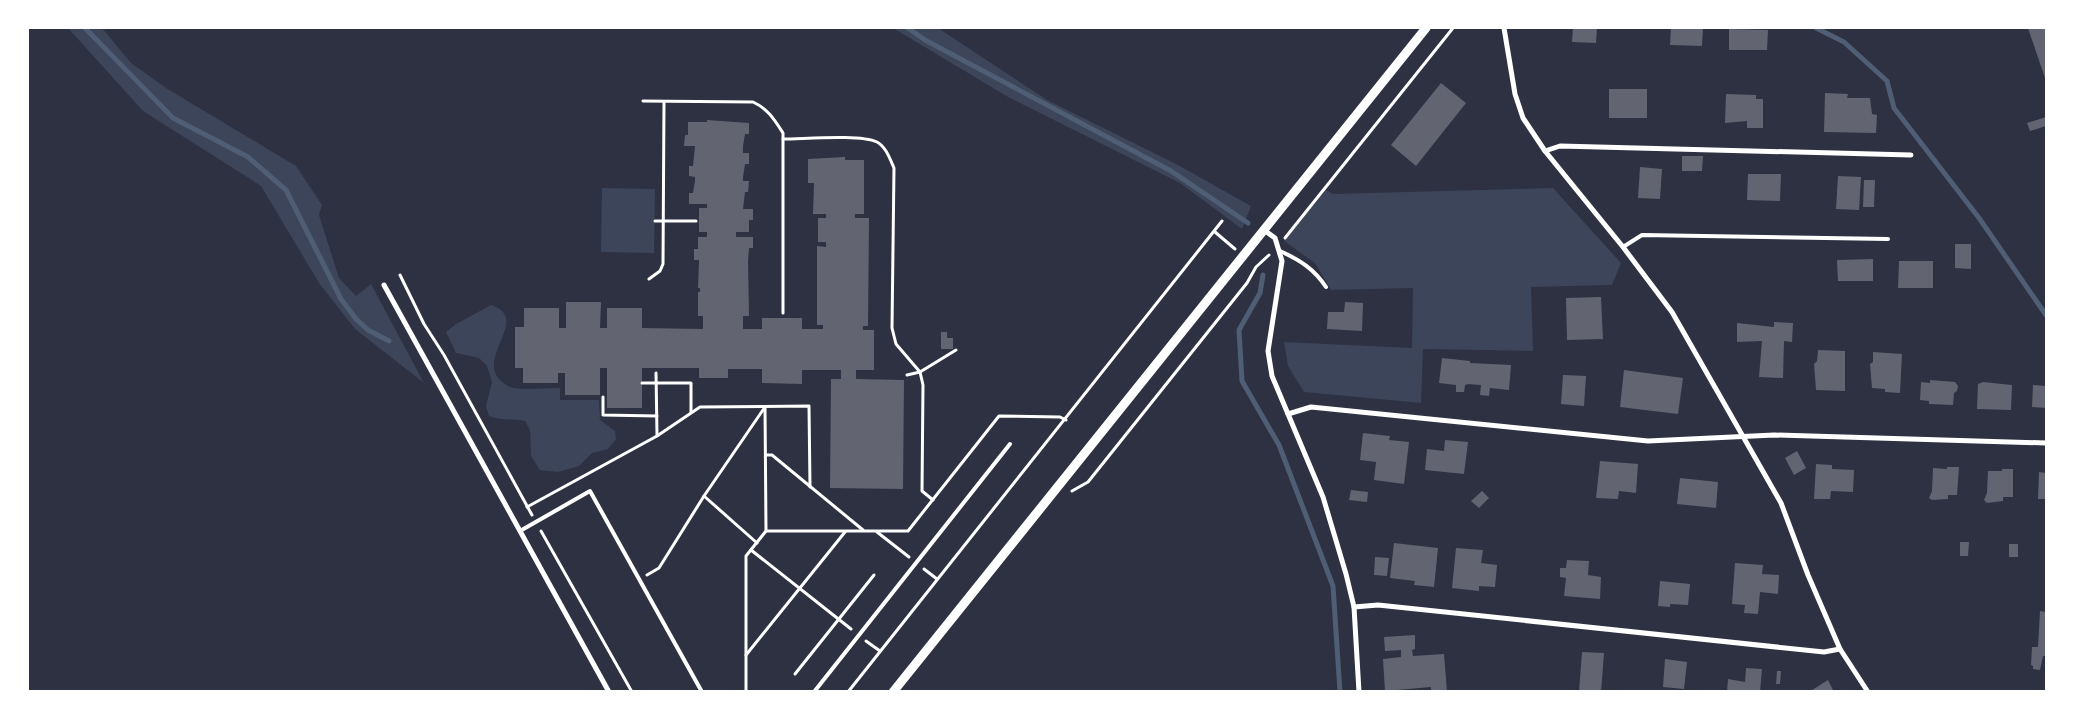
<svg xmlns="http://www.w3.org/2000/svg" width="2074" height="719" viewBox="0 0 2074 719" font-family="'PT Sans Narrow',sans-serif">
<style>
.green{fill:#3c4559}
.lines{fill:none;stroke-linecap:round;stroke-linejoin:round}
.stream{stroke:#4f5d75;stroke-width:5}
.building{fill:#626471}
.path{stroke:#fff;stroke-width:3}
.service{stroke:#fff;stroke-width:4}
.minor{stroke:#fff;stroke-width:5}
.tertiary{stroke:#fff;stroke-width:9}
</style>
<rect width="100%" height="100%" fill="#2d3142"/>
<g class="green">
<path d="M68,28H102L131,63L166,88L296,166L322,205L319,215L339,278L356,296L371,284L424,383L355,329L319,283L261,186L143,111Z"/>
<path d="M893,28H938L1047,100L1178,165L1251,206L1242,229L1180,183L1008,97Z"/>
<path d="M602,188L655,189L654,253L601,252Z"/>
<path d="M1553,188L1621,263L1612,285L1531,287L1533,351L1423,349L1421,403L1304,392L1288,366L1284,342L1412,348L1413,288L1331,290L1315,263L1284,241L1326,190L1333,194Z"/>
<path d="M491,305C532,318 475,357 501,381C505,384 508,387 514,388C525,390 548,388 560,388V400H599L600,420L615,431L616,439L608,449L592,453L579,466L558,472L540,470L531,456L530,430L525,421C512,418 501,421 489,416L486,406L492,382L487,366L479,358L456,353L446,332L456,324Z"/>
</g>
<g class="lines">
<g class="stream">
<path d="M85,28L173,118L248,157L286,190L341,299L356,319L368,330L389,341"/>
<path d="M908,28L925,40L1171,171L1248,223"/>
<path d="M1816,28L1844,42L1887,81L1894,108L1979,218L2046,315"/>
<path d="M1263,275L1260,293L1239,330L1242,381L1279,445L1333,586L1340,692"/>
</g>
</g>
<g class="building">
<path d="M1573,28H1597L1596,43L1572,42Z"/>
<path d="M1671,28H1703L1702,46L1670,45Z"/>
<path d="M2028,28H2046V81Z"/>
<path d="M1729,29L1768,30L1767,50H1729Z"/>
<path d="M1441,83L1466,103L1416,166L1391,145Z"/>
<rect x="1609" y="89" width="38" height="29"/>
<path d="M1825,93L1848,94L1847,98H1870L1872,114L1877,115L1876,133L1824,132Z"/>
<path d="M1726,94L1756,95V99H1763V128H1747V121L1725,123Z"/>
<path d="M2046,117V126L2030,131L2027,123Z"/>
<path d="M707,120L749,123V134H745L743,146V153H749V164H745L743,177V181H749L748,192H745L743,209H753V220H749V232H736V237H753V248H749L748,261L749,316H743V329H762V318H802V329H823V325H817V246L826,247V242H818V218H826V214H813L814,183H808V159L845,157V160H864V214H855V218H869L868,326H863V330H874V370H856V379L904,380L903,489L830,488L831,379H841V370H802V384L762,383V369H728V378H699V368H642V408H607V368H600V395H565V373H558V383H523V368H515V327H524V308H559V328H566V302H601L600,328H607V308H642V328L703,329V316H698V292H700V288H698L699,260H694V249H698V237H707V232H699V208H707V204H689V193H693L695,181V177L689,176V166H693L695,146H684L685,135H688V122H707Z"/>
<path d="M1682,156H1703L1702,171H1682Z"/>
<path d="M1640,167L1662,169L1660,199L1638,198Z"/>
<path d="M1748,174H1781L1780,201L1747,200Z"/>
<path d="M1838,176L1861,177L1859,210L1836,209Z"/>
<path d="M1864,180H1875L1874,207H1863Z"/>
<path d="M1955,244H1971V269L1955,268Z"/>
<path d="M1873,259V281H1838L1837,260Z"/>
<path d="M1899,261H1933V288H1898Z"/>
<path d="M1601,297L1603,339L1567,340L1566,298Z"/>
<path d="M1345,302L1363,303L1362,331L1327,329L1328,312H1344Z"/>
<path d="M1774,322L1793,323L1792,342L1784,341L1783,378L1759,377L1762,341L1737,342V323L1774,327Z"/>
<path d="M941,332H947V338H953V349H941Z"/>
<path d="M1818,350L1845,351V391L1816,390L1814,364L1817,361Z"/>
<path d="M1873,352L1902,354L1900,393L1885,392V389L1872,388L1870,364L1873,362Z"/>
<path d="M1442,358L1470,361V363L1511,365L1509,390L1490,388L1489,396L1480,395L1481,385L1468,384L1465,385L1464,392H1456V385L1439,383Z"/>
<path d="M1624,370L1683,378L1678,414L1620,407Z"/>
<path d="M1563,375L1586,376L1584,406L1561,404Z"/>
<path d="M1930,380L1955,382L1958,386L1957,391L1954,393L1953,405L1929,404V401L1920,400L1921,382L1930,383Z"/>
<path d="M1983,382L2012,385L2011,410L1977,409L1978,384Z"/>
<path d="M2033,385L2046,386V408L2032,407Z"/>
<path d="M1363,433L1390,436L1389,440L1409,442L1404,484L1374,480L1376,462L1360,460Z"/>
<path d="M1445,440L1468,442L1464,474L1425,470L1427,449L1444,451Z"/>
<path d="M1797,451L1806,468L1794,475L1785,458Z"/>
<path d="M1600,461L1638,464L1636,493L1619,491L1618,499L1596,498Z"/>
<path d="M1816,464L1832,465V469L1854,470L1853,492L1831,491L1830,499H1814Z"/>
<path d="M1947,467H1959L1957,495H1948V499L1932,500L1929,498L1932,491L1933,468L1947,469Z"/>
<path d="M2002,469H2013V497H2003V501L1987,503L1984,500L1987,493L1988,471H2002Z"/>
<path d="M2039,472L2046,473V499H2038Z"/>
<path d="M1680,478L1718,482L1716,508L1677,504Z"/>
<path d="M1351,490L1368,492L1367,502L1349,500Z"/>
<path d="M1482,491L1489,498L1479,508L1471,501Z"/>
<path d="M1960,542H1969L1968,556H1960Z"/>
<path d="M1394,543L1438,548L1434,587L1414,585L1415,581L1390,578Z"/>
<rect x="2009" y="544" width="9" height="13"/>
<path d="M1456,548L1483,550L1481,563L1497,565L1495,587L1479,586V591L1452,588Z"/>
<path d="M1375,557L1389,558L1387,576L1374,575Z"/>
<path d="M1567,560L1589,561L1588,575L1601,577L1600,599L1564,596L1566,578L1560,577V568H1566Z"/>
<path d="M1735,563L1763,565L1762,574L1779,575L1778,594L1760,592L1758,614L1744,613L1745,605L1732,604Z"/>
<path d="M1660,581L1690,584L1688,605L1670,604V607L1658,606Z"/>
<path d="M2040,611L2046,612V656H2043L2040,670L2033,669V666L2031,665L2032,647H2038Z"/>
<path d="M1415,635V649L1412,650L1413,656L1444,654L1447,692H1431V687L1385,691L1383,659L1401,657V650L1385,651L1384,637Z"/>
<path d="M1582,652L1604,653L1601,692H1579Z"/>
<path d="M1665,659L1687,662L1684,689L1663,687Z"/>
<path d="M1746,668L1762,669L1760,692H1727L1728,679L1745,682Z"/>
<path d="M1777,671H1781L1780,684H1776Z"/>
<path d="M1828,680L1834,692H1809Z"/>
</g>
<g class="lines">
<g class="path">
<path d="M643,101L753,102C768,109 774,119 783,133V313"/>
<path d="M783,139C804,139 860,134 877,142C886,147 890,159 894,168L892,328L896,344L920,372L923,385L922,491L933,500"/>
<path d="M655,221H696"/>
<path d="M1215,232L1235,249"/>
<path d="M1285,238L1453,28"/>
<path d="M400,275L424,324L444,355L532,515"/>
<path d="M649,279L660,271L663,264L664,102"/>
<path d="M656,373L657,435"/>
<path d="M907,375L920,372L956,350"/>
<path d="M642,383H691V412"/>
<path d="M603,397V415L657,416"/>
<path d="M766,455H772L863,530"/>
<path d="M1072,491L1088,482L1247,283L1256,267L1269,255"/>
<path d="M704,496L757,543"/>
<path d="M527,507L657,436L700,407L809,406L810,487"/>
<path d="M541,531L632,692"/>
<path d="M766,531H908L999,416L1060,417L1066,420"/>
<path d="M877,532L909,557"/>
<path d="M751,550L851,629"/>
<path d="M924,569L937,579"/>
<path d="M647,575L659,568L704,496L765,407"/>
<path d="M866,641L880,651"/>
<path d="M746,655L845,532"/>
<path d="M795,674L874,575"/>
<path d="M746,692V556L766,531L765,407"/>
<path d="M848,692L1222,221"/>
</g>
<g class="service">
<path d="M1623,247L1642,235L1888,239"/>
<path d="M1280,251C1300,260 1314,269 1326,287"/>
<path d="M520,531L590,491L702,692"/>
<path d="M814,692L1010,444"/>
</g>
<g class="minor">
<path d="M1504,28L1515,94L1523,118L1545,151L1623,247L1672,312L1781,503L1808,575L1840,649L1868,692"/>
<path d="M1545,151L1560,146L1911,155"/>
<path d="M1264,230L1275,238L1282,261L1268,351L1272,376L1323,497L1346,574L1354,607L1359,692"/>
<path d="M384,285L609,692"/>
<path d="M1288,414L1311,407L1648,441L1774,435L2046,443"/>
<path d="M1354,607L1378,605L1824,652L1840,649"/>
</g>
<path class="tertiary" d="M893,692L1426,28"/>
</g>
<rect width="2074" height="719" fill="none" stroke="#ffffff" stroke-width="58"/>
</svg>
